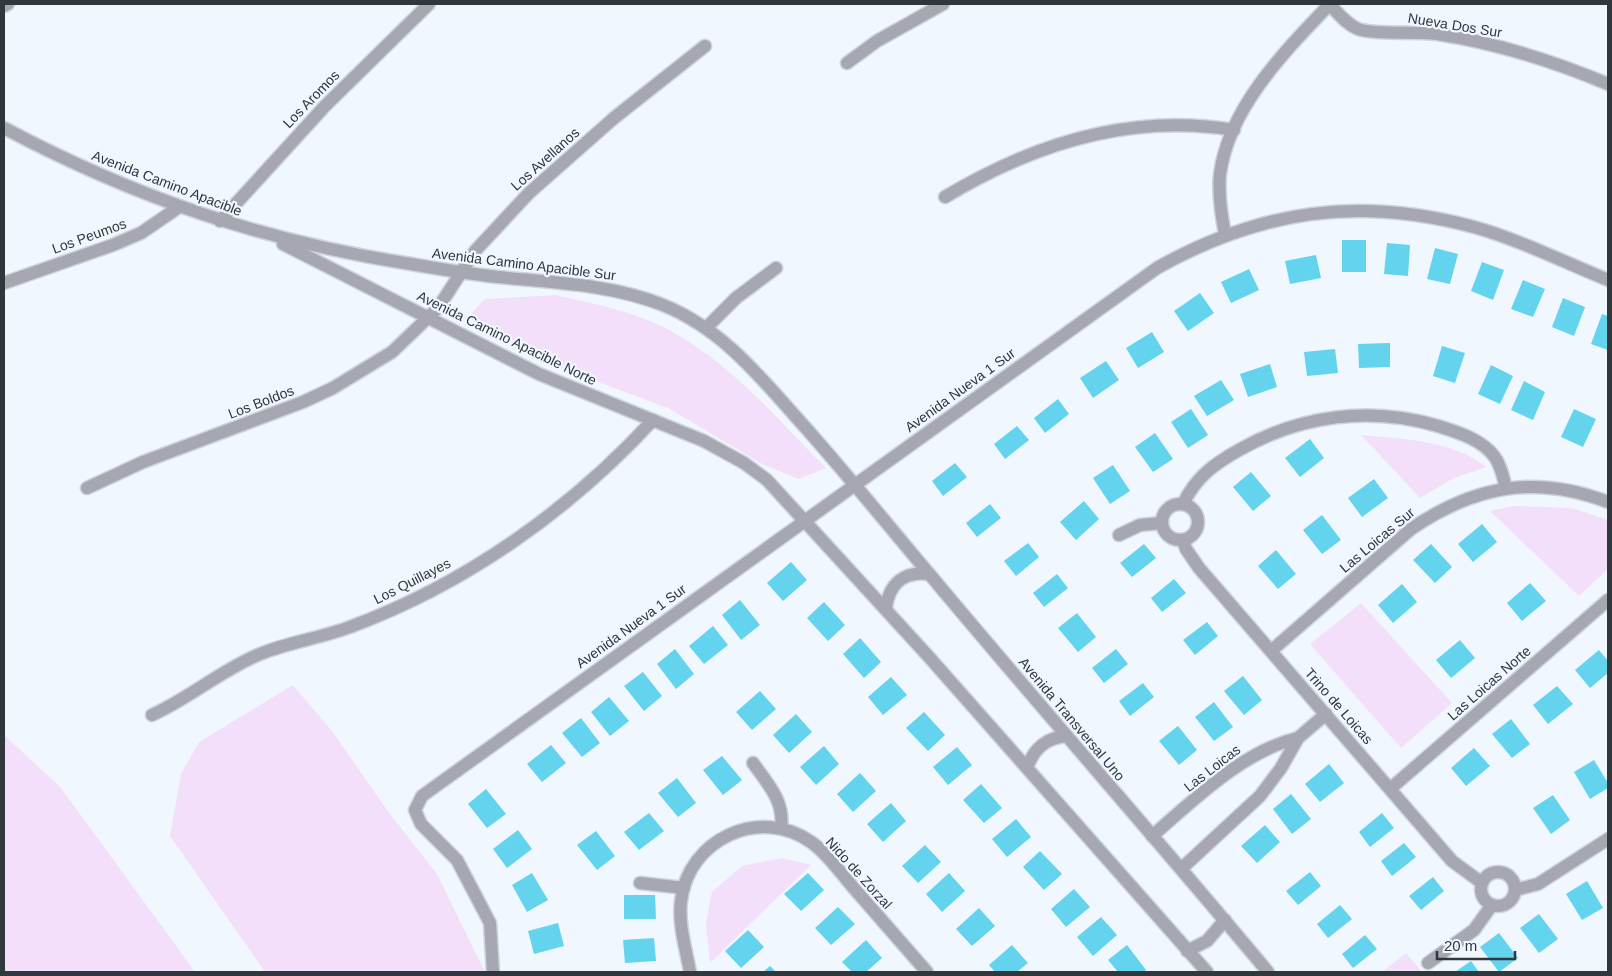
<svg xmlns="http://www.w3.org/2000/svg" width="1612" height="976" viewBox="0 0 1612 976" font-family="Helvetica,sans-serif">
<style>
.green{fill:#f4dffb}
.building{fill:#64d3ee}
.lines{fill:none;stroke-linecap:round;stroke-linejoin:round}
.minor-casing{stroke:#cdd4db;stroke-width:15}
.minor{stroke:#a6a7b0;stroke-width:12}
.labels{text-anchor:middle;stroke-width:4.5;stroke-linejoin:round;paint-order:stroke}
.street-label{font-size:14px;fill:#30373d;stroke:#f0f7fe}
</style>
<rect width="100%" height="100%" fill="#f0f7fe"/>
<g class="green">
<path d="M556,295C594,304 634,311 669,330C731,363 777,419 826,468L799,479L764,465L668,408L547,363L477,332L471,314L485,299Z"/>
<path d="M1361,435C1402,439 1453,440 1486,467L1452,479L1420,498Z"/>
<path d="M1513,506L1572,508L1608,520V569L1579,596L1490,511Z"/>
<path d="M1361,603L1452,703L1401,748L1310,644Z"/>
<path d="M293,685L332,731L387,810L437,874L485,972H265L170,836L181,774L199,742Z"/>
<path d="M4,735L61,788L195,972H4Z"/>
<path d="M782,858L811,865L710,963L706,923L712,892L742,866Z"/>
<path d="M1406,953L1422,972H1382Z"/>
</g>
<g class="building">
<rect x="1342" y="240" width="24" height="32"/>
<path d="M1387,243L1410,245L1408,276L1384,274Z"/>
<path d="M1435,248L1458,254L1450,284L1427,279Z"/>
<path d="M1316,255L1321,278L1290,284L1285,261Z"/>
<path d="M1482,262L1504,270L1493,300L1471,291Z"/>
<path d="M1249,269L1259,290L1231,303L1221,282Z"/>
<path d="M1523,280L1545,289L1533,317L1511,309Z"/>
<path d="M1200,293L1214,313L1188,331L1174,311Z"/>
<path d="M1563,298L1585,307L1574,336L1552,327Z"/>
<path d="M1602,314L1608,316V350L1591,344Z"/>
<path d="M1152,332L1164,352L1138,368L1126,348Z"/>
<path d="M1390,343V367L1359,368L1358,344Z"/>
<path d="M1442,346L1465,353L1455,383L1433,376Z"/>
<path d="M1335,349L1338,373L1307,376L1304,352Z"/>
<path d="M1106,361L1119,380L1093,398L1080,378Z"/>
<path d="M1270,364L1277,387L1248,397L1240,374Z"/>
<path d="M1491,365L1513,376L1500,404L1478,394Z"/>
<path d="M1221,380L1234,400L1207,416L1194,396Z"/>
<path d="M1524,381L1545,392L1533,420L1511,410Z"/>
<path d="M1058,399L1069,414L1045,433L1034,418Z"/>
<path d="M1191,409L1208,435L1188,448L1171,422Z"/>
<path d="M1574,409L1596,419L1583,447L1561,437Z"/>
<path d="M1017,426L1029,440L1005,459L994,444Z"/>
<path d="M1155,433L1173,459L1153,472L1135,447Z"/>
<path d="M1310,439L1324,458L1300,477L1285,458Z"/>
<path d="M955,463L967,477L943,496L932,481Z"/>
<path d="M1113,465L1130,491L1110,504L1093,478Z"/>
<path d="M1251,472L1271,496L1253,511L1233,487Z"/>
<path d="M1374,479L1388,498L1362,517L1348,498Z"/>
<path d="M1084,501L1099,519L1076,540L1060,522Z"/>
<path d="M990,504L1001,518L977,537L966,523Z"/>
<path d="M1322,515L1341,540L1322,554L1303,530Z"/>
<path d="M1482,524L1497,542L1473,562L1458,544Z"/>
<path d="M1028,543L1039,557L1016,576L1004,561Z"/>
<path d="M1144,544L1156,558L1132,577L1120,563Z"/>
<path d="M1431,544L1452,567L1435,583L1413,560Z"/>
<path d="M1276,550L1296,574L1278,589L1258,566Z"/>
<path d="M791,562L807,580L783,601L767,583Z"/>
<path d="M1057,574L1068,588L1044,607L1033,593Z"/>
<path d="M1174,579L1186,593L1162,612L1151,598Z"/>
<path d="M1530,583L1546,601L1522,621L1507,603Z"/>
<path d="M1402,584L1417,602L1393,623L1378,605Z"/>
<path d="M740,600L760,625L741,640L722,615Z"/>
<path d="M824,602L845,625L828,641L807,618Z"/>
<path d="M1077,613L1096,637L1078,652L1058,628Z"/>
<path d="M1207,622L1218,636L1195,655L1183,640Z"/>
<path d="M713,626L728,645L704,664L689,646Z"/>
<path d="M860,638L881,662L864,678L843,654Z"/>
<path d="M1460,640L1475,658L1451,678L1436,660Z"/>
<path d="M675,649L694,674L676,689L657,664Z"/>
<path d="M1116,649L1128,664L1104,683L1092,668Z"/>
<path d="M1599,650L1608,661V673L1590,688L1575,670Z"/>
<path d="M643,672L662,696L644,711L624,686Z"/>
<path d="M1243,676L1262,700L1244,715L1224,691Z"/>
<path d="M891,677L907,695L883,715L868,697Z"/>
<path d="M1143,683L1154,697L1130,716L1119,701Z"/>
<path d="M1557,686L1573,704L1548,724L1533,705Z"/>
<path d="M760,691L776,709L752,730L736,712Z"/>
<path d="M609,697L629,721L610,736L591,712Z"/>
<path d="M1214,702L1233,727L1214,741L1195,717Z"/>
<path d="M924,712L945,735L928,751L906,728Z"/>
<path d="M796,714L812,732L789,753L773,735Z"/>
<path d="M581,718L600,743L582,757L562,733Z"/>
<path d="M1511,719L1530,744L1512,758L1492,734Z"/>
<path d="M1178,726L1197,750L1179,765L1159,741Z"/>
<path d="M551,745L566,763L542,782L527,764Z"/>
<path d="M824,746L839,764L816,785L800,767Z"/>
<path d="M957,747L972,765L948,785L933,767Z"/>
<path d="M1474,748L1490,766L1466,786L1451,768Z"/>
<path d="M722,756L742,780L723,795L703,770Z"/>
<path d="M1594,760L1608,783V788L1590,799L1574,772Z"/>
<path d="M1329,764L1344,783L1320,802L1305,784Z"/>
<path d="M860,773L876,791L853,812L837,794Z"/>
<path d="M677,778L696,803L678,817L658,793Z"/>
<path d="M981,784L1002,808L984,823L963,800Z"/>
<path d="M486,789L506,814L487,828L468,804Z"/>
<path d="M1291,794L1311,819L1292,834L1273,809Z"/>
<path d="M1553,795L1570,820L1551,834L1533,808Z"/>
<path d="M891,803L906,821L883,842L867,824Z"/>
<path d="M649,813L664,831L639,850L624,832Z"/>
<path d="M1382,813L1394,828L1370,847L1359,832Z"/>
<path d="M1016,819L1031,837L1007,857L992,839Z"/>
<path d="M1265,825L1280,842L1257,863L1241,846Z"/>
<path d="M518,830L532,849L507,868L493,849Z"/>
<path d="M596,831L615,856L597,870L577,845Z"/>
<path d="M1404,843L1416,857L1392,876L1381,861Z"/>
<path d="M925,845L941,862L918,883L902,866Z"/>
<path d="M1040,851L1062,874L1044,890L1023,867Z"/>
<path d="M1310,872L1321,886L1298,905L1286,891Z"/>
<path d="M532,873L548,900L527,912L512,885Z"/>
<path d="M808,873L824,890L801,911L784,894Z"/>
<path d="M949,873L965,891L942,912L926,894Z"/>
<path d="M1433,877L1444,891L1421,910L1409,896Z"/>
<path d="M1587,881L1603,908L1582,920L1566,894Z"/>
<path d="M1074,889L1090,907L1066,927L1051,909Z"/>
<path d="M624,895H655L656,919H624Z"/>
<path d="M1340,905L1352,919L1328,938L1317,924Z"/>
<path d="M838,907L855,924L831,945L815,928Z"/>
<path d="M979,908L995,926L972,946L956,929Z"/>
<path d="M1539,914L1558,939L1539,953L1520,928Z"/>
<path d="M1101,917L1117,935L1093,956L1077,937Z"/>
<path d="M558,923L564,946L534,954L528,931Z"/>
<path d="M748,930L764,947L741,968L725,951Z"/>
<path d="M1499,933L1518,958L1499,972L1480,947Z"/>
<path d="M1365,935L1377,949L1353,968L1342,954Z"/>
<path d="M654,938L656,961L625,963L623,940Z"/>
<path d="M866,940L882,958L866,972H852L842,962Z"/>
<path d="M1012,945L1028,963L1017,972H995L989,965Z"/>
<path d="M1127,945L1146,970L1144,972H1118L1108,960Z"/>
<path d="M1471,961L1479,972H1455Z"/>
<path d="M770,966L776,972H763Z"/>
</g>
<g class="lines">
<defs>
<g id="minor">
<path d="M1329,4C1338,13 1346,24 1358,29C1374,35 1417,31 1437,34C1497,43 1553,61 1608,84"/>
<path d="M4,6L8,4"/>
<path d="M847,63L877,41L943,4"/>
<path d="M4,128C136,198 263,241 411,264C440,269 469,274 498,277C555,283 610,284 663,305C720,328 757,373 796,417C843,469 886,523 931,576C1042,709 1157,839 1268,972"/>
<path d="M945,197C1033,144 1131,113 1234,130"/>
<path d="M220,221L325,106L429,4"/>
<path d="M1225,234C1221,214 1218,194 1220,174C1229,107 1286,50 1330,4"/>
<path d="M283,244L539,374L704,441L744,463L767,480L929,657L1207,972"/>
<path d="M4,283L113,245L141,233L179,207"/>
<path d="M706,328L736,298L776,268"/>
<path d="M87,488L143,462L303,402L333,388L392,352L438,308L475,251L529,193L614,118L705,46"/>
<circle cx="1180" cy="522" r="18"/>
<path d="M1183,504C1196,477 1214,464 1239,450C1300,415 1370,406 1438,426C1457,432 1481,439 1494,456C1501,465 1503,477 1506,488"/>
<path d="M1119,535L1140,525L1162,523"/>
<path d="M1183,540L1186,549L1199,568L1452,861L1482,883"/>
<path d="M886,608C889,584 904,571 929,574"/>
<path d="M1271,651L1411,529C1474,486 1535,474 1608,502"/>
<path d="M152,715C190,698 221,670 260,654C289,642 321,638 350,627C466,584 570,510 653,420"/>
<path d="M753,763C767,783 785,801 781,828"/>
<path d="M1027,768C1034,748 1046,738 1066,736"/>
<path d="M1390,789L1608,600"/>
<path d="M1152,836C1195,799 1243,751 1298,738"/>
<path d="M1181,869L1260,796L1281,768L1298,738L1326,714"/>
<circle cx="1498" cy="889" r="17"/>
<path d="M640,883L684,888"/>
<path d="M1515,890L1538,884L1608,839"/>
<path d="M1187,951L1207,941L1225,920"/>
<path d="M1428,963L1474,930L1492,905"/>
<path d="M493,972L490,923L457,860L421,824L415,810L422,796L1157,268C1260,210 1359,196 1474,227C1520,240 1564,262 1608,280"/>
<path d="M690,972C686,949 678,924 681,901C688,839 760,806 811,842C827,853 839,871 852,886C877,915 902,943 927,972"/>
</g>
</defs>
<use href="#minor" class="minor-casing"/>
<use href="#minor" class="minor"/>
</g>
<g class="labels">
<g class="street-label">
<text transform="translate(1455 25) rotate(9)" y="5">Nueva Dos Sur</text>
<text transform="translate(311 99) rotate(-46)" y="5">Los Aromos</text>
<text transform="translate(545 159) rotate(-42)" y="5">Los Avellanos</text>
<text transform="translate(167 183) rotate(21)" y="5">Avenida Camino Apacible</text>
<text transform="translate(89 236) rotate(-20)" y="5">Los Peumos</text>
<text transform="translate(524 264) rotate(7)" y="5">Avenida Camino Apacible Sur</text>
<text transform="translate(507 338) rotate(26)" y="5">Avenida Camino Apacible Norte</text>
<text transform="translate(960 390) rotate(-36)" y="5">Avenida Nueva 1 Sur</text>
<text transform="translate(261 402) rotate(-21)" y="5">Los Boldos</text>
<text transform="translate(1377 540) rotate(-40)" y="5">Las Loicas Sur</text>
<text transform="translate(412 581) rotate(-27)" y="5">Los Quillayes</text>
<text transform="translate(631 626) rotate(-36)" y="5">Avenida Nueva 1 Sur</text>
<text transform="translate(1489 683) rotate(-41)" y="5">Las Loicas Norte</text>
<text transform="translate(1339 706) rotate(49)" y="5">Trino de Loicas</text>
<text transform="translate(1072 719) rotate(50)" y="5">Avenida Transversal Uno</text>
<text transform="translate(1212 768) rotate(-38)" y="5">Las Loicas</text>
<text transform="translate(859 873) rotate(48)" y="5">Nido de Zorzal</text>
</g>
</g>
<rect width="1612" height="976" fill="none" stroke="#30373d" stroke-width="10"/>
<path d="M1437 951v8h78v-8" fill="none" stroke="#30373d" stroke-width="2.5"/>
<text x="1444" y="951" font-size="15" fill="#30373d" stroke="#f0f7fe" stroke-width="4" paint-order="stroke">20 m</text>
</svg>
